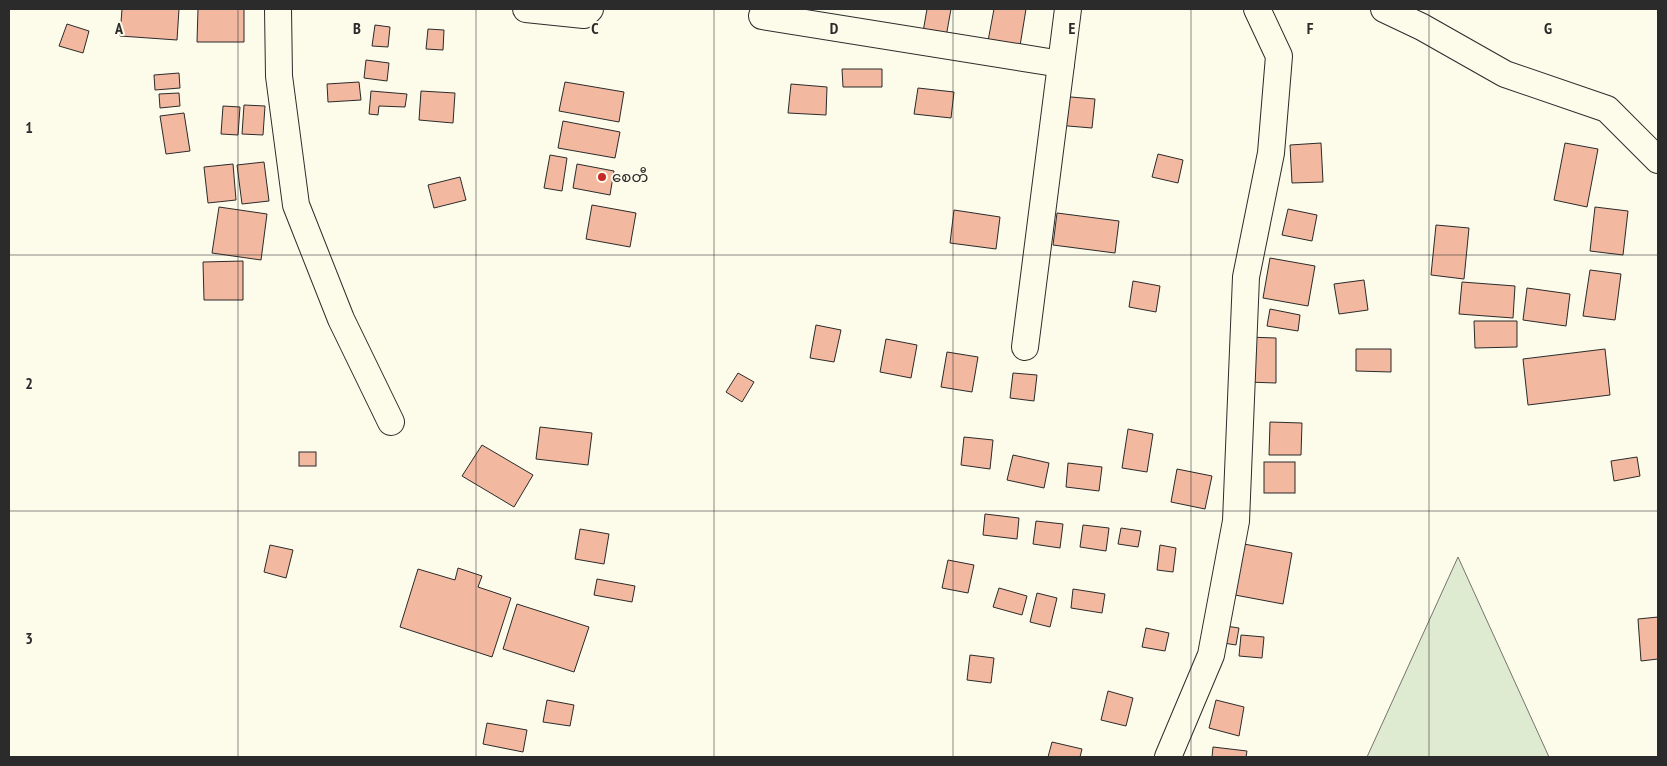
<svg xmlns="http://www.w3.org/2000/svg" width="1667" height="766" viewBox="0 0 1667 766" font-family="'PT Sans Narrow','Noto Sans Myanmar',sans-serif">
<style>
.green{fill:#deebd1;stroke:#74746e}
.building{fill:#f2b8a0;stroke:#2b2b2b}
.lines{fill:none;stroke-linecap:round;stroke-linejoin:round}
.minor-casing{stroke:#2b2b2b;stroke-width:28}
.minor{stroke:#fdfbea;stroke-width:26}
.grid{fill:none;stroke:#2b2b2b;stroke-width:1;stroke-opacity:0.55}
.poi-dot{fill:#c62828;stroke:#fdfbea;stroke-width:2}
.labels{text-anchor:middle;stroke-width:4;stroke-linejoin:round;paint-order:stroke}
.poi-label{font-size:15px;fill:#2b2b2b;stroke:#fdfbea;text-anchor:start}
.grid-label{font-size:16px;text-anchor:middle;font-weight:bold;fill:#2b2b2b;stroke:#fdfbea;stroke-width:4;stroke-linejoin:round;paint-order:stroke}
</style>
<rect width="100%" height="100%" fill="#fdfbea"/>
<path class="green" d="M1458,557L1549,757H1367Z"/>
<g class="building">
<path d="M122,9H179L177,40L120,36Z"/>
<path d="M198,9H244V42H197Z"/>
<path d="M927,9H951L946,37L923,32Z"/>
<path d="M994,9H1026L1020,46L988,41Z"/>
<path d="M67,24L89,31L83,53L59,46Z"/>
<path d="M375,25L390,27L388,47L372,46Z"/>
<path d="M428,29L444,30L443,50L426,49Z"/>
<path d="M366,60L389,63L387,81L364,78Z"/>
<path d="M842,69H882V87H843Z"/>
<path d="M179,73L180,88L155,90L154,75Z"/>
<path d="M359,82L361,100L328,102L327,84Z"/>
<path d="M565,82L624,92L619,122L559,111Z"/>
<path d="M791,84L827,87L826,115L788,113Z"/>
<path d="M918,88L954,92L951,118L914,114Z"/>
<path d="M371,91L407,94L405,107L379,106L378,115L369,114Z"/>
<path d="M421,91L455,93L453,123L419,120Z"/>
<path d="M179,93L180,106L160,108L159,94Z"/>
<path d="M1059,96L1095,99L1092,128L1056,125Z"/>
<path d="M244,105L265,106L263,135L242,134Z"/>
<path d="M223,106L240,107L238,135L221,134Z"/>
<path d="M184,113L190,151L166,154L160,116Z"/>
<path d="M563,121L620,132L615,158L558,148Z"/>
<path d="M1321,143L1323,182L1292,183L1290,145Z"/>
<path d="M1565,143L1598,149L1587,207L1554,200Z"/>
<path d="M1158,154L1183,160L1178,183L1152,177Z"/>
<path d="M550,155L567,158L562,191L544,188Z"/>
<path d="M264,162L269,201L242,204L237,165Z"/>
<path d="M233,164L236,200L208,203L204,167Z"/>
<path d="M577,164L614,171L610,195L573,188Z"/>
<path d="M460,177L466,200L434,208L428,185Z"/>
<path d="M592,205L636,213L630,247L586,239Z"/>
<path d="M219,207L267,214L261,260L212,253Z"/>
<path d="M1595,207L1628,211L1623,255L1590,251Z"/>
<path d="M1288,209L1317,215L1312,241L1282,235Z"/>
<path d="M954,210L1000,217L996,249L950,243Z"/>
<path d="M1057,213L1119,221L1115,253L1053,245Z"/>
<path d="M1436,225L1469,228L1464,279L1431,275Z"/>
<path d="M1270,258L1315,266L1308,306L1263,298Z"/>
<path d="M243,261V300H204L203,262Z"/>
<path d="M1590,270L1621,274L1615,320L1583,316Z"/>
<path d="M1364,280L1368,310L1339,314L1334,284Z"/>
<path d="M1133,281L1160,286L1156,312L1129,307Z"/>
<path d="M1462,282L1515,286L1513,318L1459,314Z"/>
<path d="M1527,288L1570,294L1566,326L1523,320Z"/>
<path d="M1270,309L1300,315L1298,331L1267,326Z"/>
<path d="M1474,321H1517V347L1475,348Z"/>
<path d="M816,325L841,330L834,362L810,358Z"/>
<path d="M1246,337L1276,338V383L1246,382Z"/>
<path d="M886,339L917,345L911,378L880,372Z"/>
<path d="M1356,349H1391V372L1356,371Z"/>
<path d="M1605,349L1610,395L1528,405L1523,359Z"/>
<path d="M947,352L978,357L972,392L941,387Z"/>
<path d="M738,373L754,382L742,402L726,392Z"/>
<path d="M1013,373L1037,375L1034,401L1010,398Z"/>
<path d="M1270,422L1302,423L1301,455H1269Z"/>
<path d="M540,427L592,433L588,465L536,459Z"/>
<path d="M1128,429L1153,434L1147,472L1122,468Z"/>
<path d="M964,437L993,440L990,469L961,465Z"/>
<path d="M482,445L533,475L514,507L462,476Z"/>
<rect x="299" y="452" width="17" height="14"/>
<path d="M1013,455L1049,463L1044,488L1007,480Z"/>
<path d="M1637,457L1640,476L1614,481L1611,461Z"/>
<rect x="1264" y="462" width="31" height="31"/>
<path d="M1068,463L1102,467L1099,491L1066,487Z"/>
<path d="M1177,469L1212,476L1205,509L1171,502Z"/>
<path d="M985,514L1019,518L1017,539L983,535Z"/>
<path d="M1036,521L1063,524L1060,548L1033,544Z"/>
<path d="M1083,525L1109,528L1106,551L1080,547Z"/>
<path d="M1121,528L1141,531L1138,547L1118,544Z"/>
<path d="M580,529L609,534L604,564L575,559Z"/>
<path d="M1244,544L1292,553L1283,604L1235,595Z"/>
<path d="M270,545L293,550L286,578L264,572Z"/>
<path d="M1160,545L1176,548L1173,572L1157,570Z"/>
<path d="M948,560L974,565L968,593L942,588Z"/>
<path d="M458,568L482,576L478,587L511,598L492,657L400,627L418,569L455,580Z"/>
<path d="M597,579L635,586L632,602L594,595Z"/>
<path d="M999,588L1027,596L1022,615L993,607Z"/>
<path d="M1073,589L1105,594L1102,613L1071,608Z"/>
<path d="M1037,593L1057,598L1050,627L1030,622Z"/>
<path d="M517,604L589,627L574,672L503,649Z"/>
<path d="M1658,617V659L1641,661L1638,619Z"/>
<path d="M1219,625L1239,628L1236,645L1217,642Z"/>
<path d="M1146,628L1169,633L1165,651L1142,647Z"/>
<path d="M1241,635L1264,637L1262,658L1239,656Z"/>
<path d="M970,655L994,658L991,683L967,680Z"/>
<path d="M1108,691L1133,698L1126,726L1101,720Z"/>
<path d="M547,700L574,705L570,726L543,722Z"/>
<path d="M1216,700L1244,707L1239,736L1209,728Z"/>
<path d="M487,723L527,730L523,752L483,744Z"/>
<path d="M1052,742L1082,749L1080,757H1048Z"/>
<path d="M1213,747L1247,751L1246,757H1212Z"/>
</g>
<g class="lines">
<defs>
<g id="minor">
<path d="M278,9L279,76L296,205L341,319L391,422"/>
<path d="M526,9L584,15L590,9"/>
<path d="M1384,9L1422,27L1505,74L1607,109L1658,160"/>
<path d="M762,16L1061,64"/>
<path d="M1025,347L1068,9"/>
<path d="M1168,757L1211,655L1236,521L1246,277L1271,153L1279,56L1257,9"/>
</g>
</defs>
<use href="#minor" class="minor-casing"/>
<use href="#minor" class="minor"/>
</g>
<path class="grid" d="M238,9V757M476,9V757M714,9V757M953,9V757M1191,9V757M1429,9V757M9,255H1658M9,511H1658"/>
<circle class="poi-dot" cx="602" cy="177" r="5"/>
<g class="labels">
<g class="poi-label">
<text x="612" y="182">စေတီ</text>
</g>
</g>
<g class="grid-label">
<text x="119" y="34">A</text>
<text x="357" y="34">B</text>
<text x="595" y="34">C</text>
<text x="834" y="34">D</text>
<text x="1072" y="34">E</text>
<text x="1310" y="34">F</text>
<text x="1548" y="34">G</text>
<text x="29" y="133">1</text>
<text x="29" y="389">2</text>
<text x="29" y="644">3</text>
</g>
<rect width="1667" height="766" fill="none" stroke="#2b2b2b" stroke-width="20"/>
</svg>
